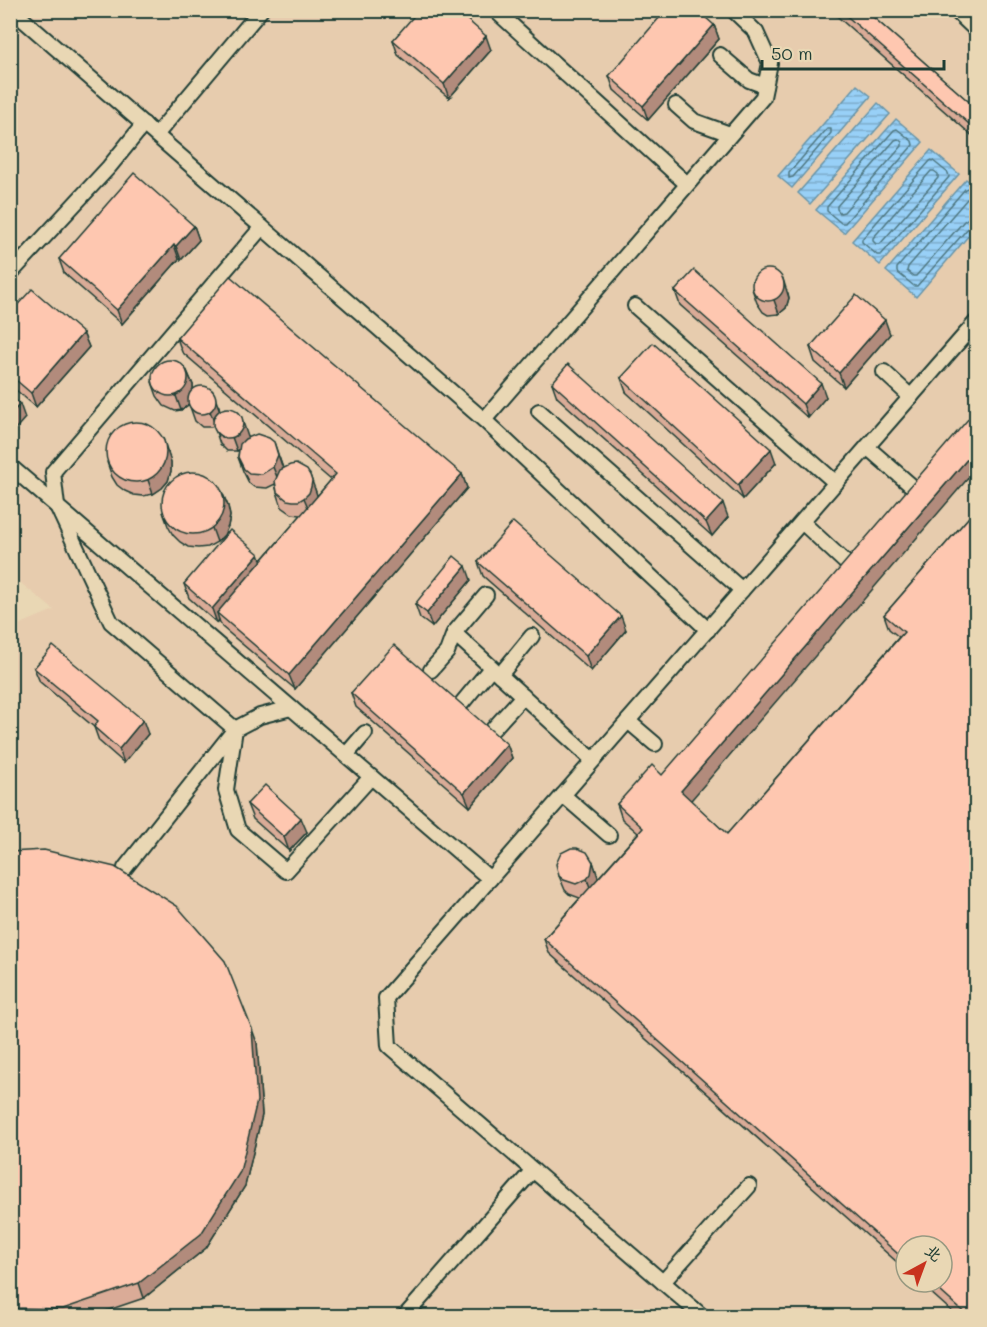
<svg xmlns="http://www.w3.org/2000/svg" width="987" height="1327" viewBox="0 0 987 1327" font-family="Mali,'LXGW WenKai TC',sans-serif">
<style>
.built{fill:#e7ccae;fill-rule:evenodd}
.water{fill:url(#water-rules);stroke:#6895a9;stroke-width:1.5}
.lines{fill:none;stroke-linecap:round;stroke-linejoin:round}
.shore{stroke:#4f7882;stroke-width:1.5}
.lane-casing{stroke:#1f3d34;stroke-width:18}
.lane{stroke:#e9d7b4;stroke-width:14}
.wall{fill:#daab97;stroke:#1f3d34;stroke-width:1.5}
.shaded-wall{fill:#b28b7b;stroke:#1f3d34;stroke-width:1.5}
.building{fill:#fec7b0;stroke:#1f3d34;stroke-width:1.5}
</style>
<defs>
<pattern id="water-rules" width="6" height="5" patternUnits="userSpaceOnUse" patternTransform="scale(1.5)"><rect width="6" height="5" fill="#98d0f7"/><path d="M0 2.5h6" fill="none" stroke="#7baac9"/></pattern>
</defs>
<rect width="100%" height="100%" fill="#e9d7b4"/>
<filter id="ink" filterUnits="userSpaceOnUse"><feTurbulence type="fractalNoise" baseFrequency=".0167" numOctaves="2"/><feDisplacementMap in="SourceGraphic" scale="12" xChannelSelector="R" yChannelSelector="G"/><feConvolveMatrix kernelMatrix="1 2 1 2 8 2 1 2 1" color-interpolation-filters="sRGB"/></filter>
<g filter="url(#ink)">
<path class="built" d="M10,11H976V1316H11V628L54,610L11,575ZM906,1246H942V1282H906Z"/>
<g class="water">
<path d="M857,85L871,96L792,188L778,176Z"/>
<path d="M878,103L890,114L810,204L798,193Z"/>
<path d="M896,119L923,142L844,233L816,210Z"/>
<path d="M931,150L959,174L880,265L852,241Z"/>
<path d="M966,179L976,187V227L916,297L886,271Z"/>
</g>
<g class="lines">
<g class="shore">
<path d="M827,129H831V133L793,177L789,178V173Z"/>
<path d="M897,129L912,141L913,145L845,223H841L827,211V207L894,130Z"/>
<path d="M898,139L902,142V146L844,212L840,213L837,209V206L895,140Z"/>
<path d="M932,160L948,173L949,177L881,255H877L862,242V239L930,161Z"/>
<path d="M931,171H934L938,174V178L880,244H876L873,241V238Z"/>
<path d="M976,191H972L968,188L965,189L897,268V272L914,286H917L970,226L976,224"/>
<path d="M976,199H967L908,267L907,271L913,276H916L964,221L970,217H976"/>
</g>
<defs>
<g id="lane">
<path d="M12,10L484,420L708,630"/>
<path d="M495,10L687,184"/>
<path d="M955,10L976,30"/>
<path d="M720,55L749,80L765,86"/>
<path d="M676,105L694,121L730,134"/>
<path d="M156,135L261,10"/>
<path d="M262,227L53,472L57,506L111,622L235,729L226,790L238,830L286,871L371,777"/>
<path d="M10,274L109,167L144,124"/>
<path d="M635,306L836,483"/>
<path d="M884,372L911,397"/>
<path d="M539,411L742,590"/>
<path d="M484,420L763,97L770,63L756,32L733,10"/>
<path d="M867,447L914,488"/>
<path d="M10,466L490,879"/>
<path d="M802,522L845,562"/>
<path d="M454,633L593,760"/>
<path d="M431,670L447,652L454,633L486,595"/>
<path d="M500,675L532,636"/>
<path d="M462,703L491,668"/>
<path d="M628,721L655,744"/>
<path d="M493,729L523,696"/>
<path d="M346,755L365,733"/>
<path d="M563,795L609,835"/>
<path d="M125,868L235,729L260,716L291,708"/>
<path d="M663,1282L749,1186"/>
<path d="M405,1316L533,1170"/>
<path d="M702,1316L389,1046L386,998L976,322"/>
</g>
</defs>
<use href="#lane" class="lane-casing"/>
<use href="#lane" class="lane"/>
</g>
<g class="wall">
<path d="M830,10H865L976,108V139Z"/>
<path d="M714,25L719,39L648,120L614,90L609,76Z"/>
<path d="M393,40L491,50L449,98L398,55Z"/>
<path d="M194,226L199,240L181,260L179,259L122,324L64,273L59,259Z"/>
<path d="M752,289L788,293L789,298L786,308L779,314L768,315L763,312L757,303Z"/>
<path d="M675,291L826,397L808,418L680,305Z"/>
<path d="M10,313L83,333L89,347L36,407L10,385Z"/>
<path d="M890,334L844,387L815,362L810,347Z"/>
<path d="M177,338L462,474L467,488L295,689L222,627L219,620L217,623L189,598L184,584L261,561L301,515L292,514L282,507L277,492L275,484L267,488L254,487L249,483L243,471L238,457L239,450L237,451H227L220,444L214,426L211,427H202L195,421L189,404L181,410L175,411L164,406L157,396L152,382L187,371L193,385V390L219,406L220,411L248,437V438L279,457L283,468L315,489L317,496L331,480L182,352Z"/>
<path d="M621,378L776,463L743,499L626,392Z"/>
<path d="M552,383L728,517L712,536L557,397Z"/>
<path d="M168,452L171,462V471L168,481L162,488L153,494L143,496L134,495L125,491L117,485L112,477L107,462Z"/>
<path d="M222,492L228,506L230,516L228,526L224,535L217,542L208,547L198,548L188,547L180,542L173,535L168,526L163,512Z"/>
<path d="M976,509V1317H958L919,1282H942L906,1246V1270L549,953L544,939L580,898L569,894L565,890L559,876L593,862L598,878L638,833L622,819L617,804L662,775L727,834L899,637L889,629L884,615Z"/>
<path d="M478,562L626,630L591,671L483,576Z"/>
<path d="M471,580L432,627L420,618L415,604Z"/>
<path d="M34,668L148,734L124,763L99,741L94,727L40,682Z"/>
<path d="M351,693L507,744L512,758L470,807L356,707Z"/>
<path d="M247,804L307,832L289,851L253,819Z"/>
<path d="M10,852L257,1043L262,1115L245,1186L206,1248L144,1298L88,1317H10Z"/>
</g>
<g class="shaded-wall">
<path d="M714,25L719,39L648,120L643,106Z"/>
<path d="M486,36L491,50L449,98L444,84Z"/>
<path d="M194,226L199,240L181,260L176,246Z"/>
<path d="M174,245L179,259L122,324L117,310Z"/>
<path d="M783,279L789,298L786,308L779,314L774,300Z"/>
<path d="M885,320L890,334L844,387L839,373Z"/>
<path d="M83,333L89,347L36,407L31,393Z"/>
<path d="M187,371L193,385V397L191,403L181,410L176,396Z"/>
<path d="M821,383L826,397L808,418L803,404Z"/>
<path d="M213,392L221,414L215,425L210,411Z"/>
<path d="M20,404L25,418L10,435V415Z"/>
<path d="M243,422L248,437L246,446L237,451L232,437Z"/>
<path d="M163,438L171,462V471L168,481L162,488L153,494L148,480Z"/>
<path d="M274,442L283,469L279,482L273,467Z"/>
<path d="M771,449L776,463L743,499L738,485Z"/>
<path d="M976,449V469L686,806L681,791Z"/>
<path d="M462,474L467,488L295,689L289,675Z"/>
<path d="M310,475L317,495L316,502L310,512L304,498Z"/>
<path d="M222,492L228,506L230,516L228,526L224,535L217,542L212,528Z"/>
<path d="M723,503L728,517L712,536L706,522Z"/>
<path d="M259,554L264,568L217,613L219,620L217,623L212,609Z"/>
<path d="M466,566L471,580L432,627L427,613Z"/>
<path d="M621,616L626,630L591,671L586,656Z"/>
<path d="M143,720L148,734L124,763L119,749Z"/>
<path d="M507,744L512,758L470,807L464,793Z"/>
<path d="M301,818L307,832L289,851L284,837Z"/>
<path d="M593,862L598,877V882L592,893L587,879Z"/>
<path d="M252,1029L257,1043L262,1115L245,1186L206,1248L144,1298L139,1283Z"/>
</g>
<g class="building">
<path d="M419,10H456L486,36L444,84L393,40Z"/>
<path d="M666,10H697L714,25L643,106L609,76Z"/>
<path d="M840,10H865L976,108V130Z"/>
<path d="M134,173L194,226L176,246L174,245L117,310L59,259Z"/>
<circle cx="768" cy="285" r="16"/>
<path d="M694,270L821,383L803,404L675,291Z"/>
<path d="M230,276L462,474L289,675L217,613L336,474L177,338Z"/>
<path d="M32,289L83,333L31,393L10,375V313Z"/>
<path d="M856,295L885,320L839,373L810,347Z"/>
<path d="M653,343L771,449L738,485L621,378Z"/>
<circle cx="170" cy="378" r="18"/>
<path d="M568,364L723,503L706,522L552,383Z"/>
<circle cx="202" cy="400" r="14"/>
<path d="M10,396L20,404L10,415Z"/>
<circle cx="228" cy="423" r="15"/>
<path d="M976,410V449L681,791L727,834L904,632L884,615L976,509V1317H969L930,1282H942V1246H906V1261L544,939L643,828L617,804L652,765L662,775Z"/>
<circle cx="136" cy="452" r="30"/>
<path d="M257,434L269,438L274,442L278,455L273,467L262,474L249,473L244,469L238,457L240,444L245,439Z"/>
<path d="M296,464L307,470L310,475L312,481L311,487L309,493L304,498L299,501H293L287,500L277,492L275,481L280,470L290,465Z"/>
<circle cx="193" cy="503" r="31"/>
<path d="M513,522L621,616L586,656L478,562Z"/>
<path d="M230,530L259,554L212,609L184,584Z"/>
<path d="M454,556L466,566L427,613L415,604Z"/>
<path d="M394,645L507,744L464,793L351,693Z"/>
<path d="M53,646L143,720L119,749L94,727L98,721L34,668Z"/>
<path d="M265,785L301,818L284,837L247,804Z"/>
<path d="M571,848H577L587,852L593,862L591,874L587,879L576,884L564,880L559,876L556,864L561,853Z"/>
<path d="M44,850L115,867L177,906L225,961L252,1029L257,1101L240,1172L201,1234L139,1283L63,1309L10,1308V852Z"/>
<path d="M576,1311L595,1317H495L499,1315Z"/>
</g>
</g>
<rect width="987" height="1327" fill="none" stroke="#e9d7b4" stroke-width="36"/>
<rect x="18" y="18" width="951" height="1291" fill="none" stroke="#1f3d34" stroke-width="2" filter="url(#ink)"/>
<g transform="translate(924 1264) rotate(41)"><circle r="28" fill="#e9d7b4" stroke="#989981" stroke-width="1.5"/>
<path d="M0-4.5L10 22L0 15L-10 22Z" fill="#c8321e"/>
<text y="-9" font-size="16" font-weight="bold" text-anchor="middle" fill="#1f3d34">北</text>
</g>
<path d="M762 60v9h182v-9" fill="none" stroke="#1f3d34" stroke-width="3"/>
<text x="771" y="60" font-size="18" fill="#1f3d34" stroke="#e9d7b4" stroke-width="4.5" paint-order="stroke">50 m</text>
</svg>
